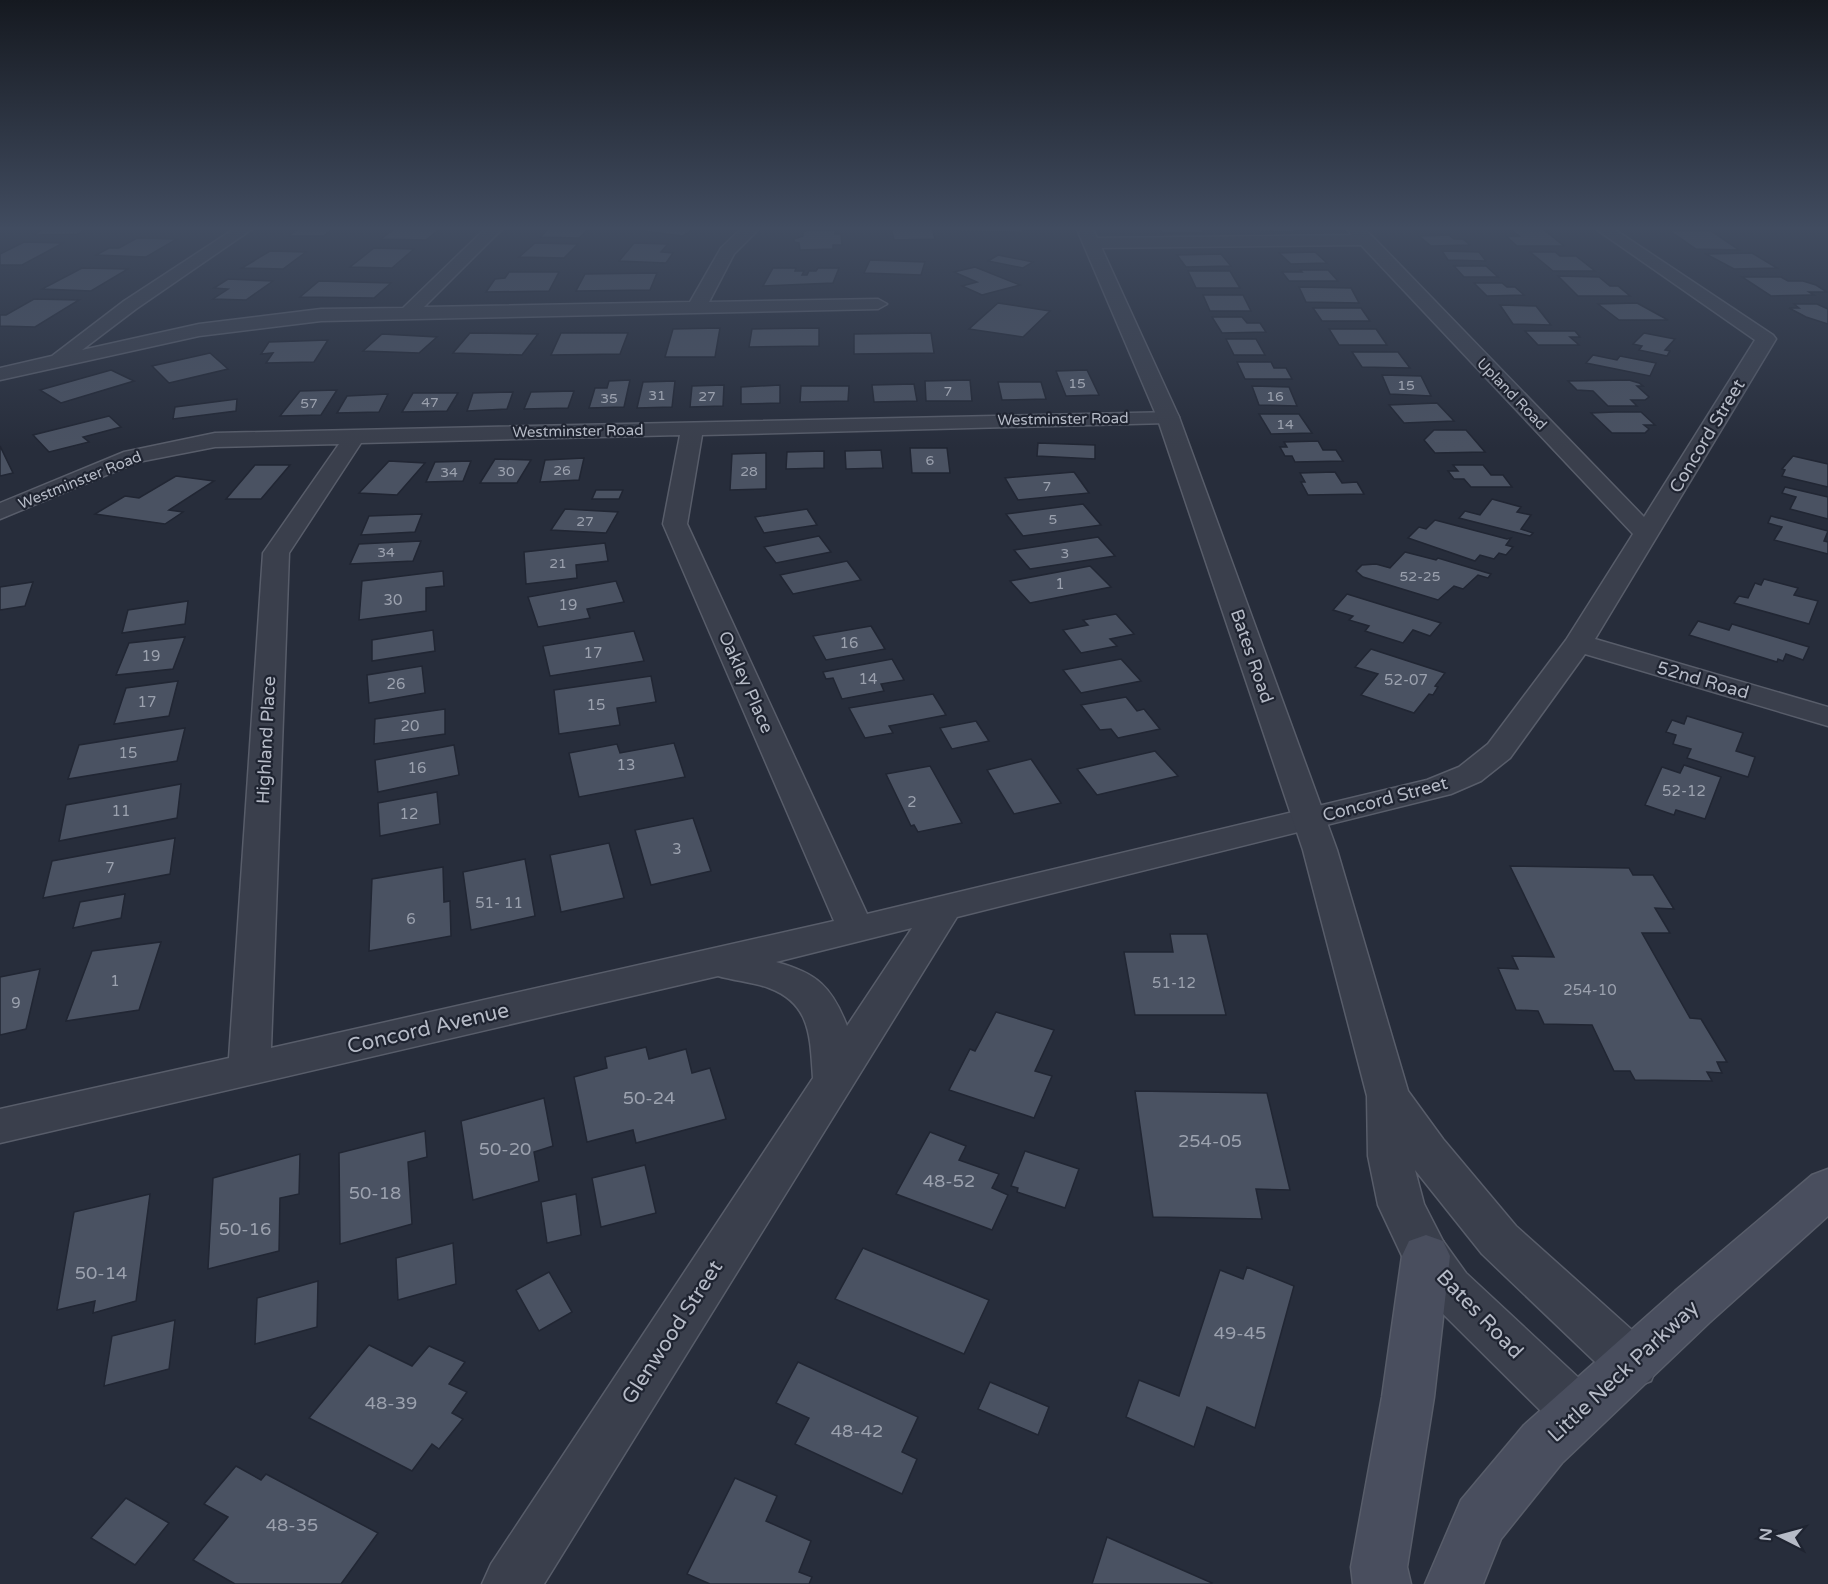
<svg xmlns="http://www.w3.org/2000/svg" width="1828" height="1584" viewBox="0 0 1828 1584" font-family="'Varela Round',sans-serif">
<style>
.building{fill:#4a5262;stroke:#212633;stroke-width:1.5}
.lines{fill:none;stroke-linecap:round;stroke-linejoin:round}
.minor-casing{stroke:#585d6a;stroke-width:3}
.tertiary-casing{stroke:#585d6a;stroke-width:3}
.secondary-casing{stroke:#585d6a;stroke-width:3}
.minor{fill:#3a3f4c;fill-rule:evenodd}
.tertiary{fill:#3a3f4c;fill-rule:evenodd}
.secondary{fill:#494e5e;fill-rule:evenodd}
.labels{text-anchor:middle;stroke-width:4.5;stroke-linejoin:round;paint-order:stroke}
.far-number-label{font-size:14px;fill:#9ba1ae}
.far-street-label{font-size:15px;fill:#b6bbc7;stroke:#1f2431}
.number-label{font-size:15px;fill:#9ba1ae}
.street-label{font-size:18px;fill:#b6bbc7;stroke:#1f2431}
.near-number-label{font-size:18px;fill:#9ba1ae}
.near-street-label{font-size:21px;fill:#b6bbc7;stroke:#1f2431}
</style>
<rect width="100%" height="100%" fill="#272d3b"/>
<g class="building">
<path d="M46,227H87L78,234L34,235Z"/>
<path d="M145,227H192L141,229Z"/>
<path d="M300,227H334L324,236H289Z"/>
<path d="M397,227H442L426,240L381,239Z"/>
<path d="M551,227H590L579,238L540,237Z"/>
<path d="M651,227H697L683,236L643,231Z"/>
<path d="M891,227H932L935,239L894,240Z"/>
<path d="M961,227H1023V232L961,231Z"/>
<path d="M1159,227H1200L1204,232L1163,233Z"/>
<path d="M1255,227H1293L1296,232L1258,231Z"/>
<path d="M1409,227H1454L1459,231H1414Z"/>
<path d="M1511,229H1543L1564,246H1517L1506,236H1519Z"/>
<path d="M809,230H835V234H841L842,245H833V249L800,250L799,243L794,242V239L803,236V232Z"/>
<path d="M1670,231H1711L1739,250L1696,249Z"/>
<path d="M1449,235L1454,239H1463L1470,245L1431,246L1419,236Z"/>
<path d="M137,238L177,239L146,257L96,255L109,248H119Z"/>
<path d="M24,242L63,243L22,265H0V254Z"/>
<path d="M535,243L578,244L564,258L519,257Z"/>
<path d="M634,243L668,244L661,252L673,253L666,263L619,261Z"/>
<path d="M374,248L414,249L392,268L350,267Z"/>
<path d="M270,251L306,252L283,269L242,268Z"/>
<path d="M1442,251L1479,252L1486,261L1448,260Z"/>
<path d="M1315,252L1327,263L1291,264L1279,253Z"/>
<path d="M1530,252H1555L1560,256H1576L1595,271H1553Z"/>
<path d="M1752,253L1777,268L1734,269L1706,254Z"/>
<path d="M1221,254L1231,266L1186,267L1177,255Z"/>
<path d="M998,255L1033,262L1023,268L988,261Z"/>
<path d="M870,260L925,262L921,275L864,273Z"/>
<path d="M1454,266H1486L1498,277H1464Z"/>
<path d="M975,267L1020,285L982,295L962,286L977,282L954,272Z"/>
<path d="M82,268L128,269L91,291L42,289Z"/>
<path d="M773,268H796L795,271H804L802,275H807L809,271H816L818,268H839L833,283L763,286Z"/>
<path d="M1300,270H1328L1338,281H1289L1282,272H1302Z"/>
<path d="M1188,271H1230L1240,288H1196Z"/>
<path d="M509,272H559L549,291L486,292L495,279L505,278Z"/>
<path d="M657,273L650,290L576,291L585,274Z"/>
<path d="M1558,276L1599,277L1610,286H1618L1630,296H1578Z"/>
<path d="M1742,277H1781L1788,281H1803L1816,285L1827,292H1809L1814,295H1811L1771,296Z"/>
<path d="M228,279L273,281L246,300L213,299L228,289L214,288Z"/>
<path d="M319,281L391,283L374,298L300,297Z"/>
<path d="M1474,283H1502L1507,287H1515L1524,295L1487,296Z"/>
<path d="M1299,287L1351,288L1359,303L1306,302Z"/>
<path d="M1203,295H1243L1251,311H1210Z"/>
<path d="M34,299L79,300L35,327L0,326V315H6Z"/>
<path d="M998,303L1050,311L1023,337L969,329Z"/>
<path d="M1637,303L1668,320H1619L1598,304Z"/>
<path d="M1794,304H1817L1828,309V324L1806,317L1789,308H1799Z"/>
<path d="M1500,305L1536,306L1551,325L1513,324Z"/>
<path d="M1313,308H1361L1370,321H1322Z"/>
<path d="M1212,317H1242L1247,323H1260L1266,332L1222,333Z"/>
<path d="M720,328L715,357H665L673,329Z"/>
<path d="M819,328V346L749,347L752,329Z"/>
<path d="M1329,329H1376L1387,345H1339Z"/>
<path d="M1525,331H1575L1580,337H1570L1579,345H1538Z"/>
<path d="M470,333L538,334L522,355L453,353Z"/>
<path d="M561,333H628L620,354L551,355Z"/>
<path d="M931,333L934,353L854,354V334Z"/>
<path d="M1644,333L1675,339L1665,350L1670,351L1667,356L1639,350L1642,346L1633,344Z"/>
<path d="M382,334L437,337L419,353L363,351Z"/>
<path d="M1226,339H1256L1265,355H1234Z"/>
<path d="M328,340L314,362L266,363L273,353L261,354L269,342Z"/>
<path d="M1352,352H1398L1410,368L1362,367Z"/>
<path d="M210,353L228,369L169,383L152,366Z"/>
<path d="M1593,355L1617,360L1620,356L1656,363L1650,376L1586,363Z"/>
<path d="M1237,362H1271L1274,368H1286L1292,379H1245Z"/>
<path d="M111,370L134,381L61,403L40,390Z"/>
<path d="M1087,370L1099,395L1066,396L1056,371Z"/>
<path d="M1382,375L1421,376L1431,396L1390,394Z"/>
<path d="M630,380L624,407L589,408L595,388H607L609,381Z"/>
<path d="M970,380L972,401H926L925,381Z"/>
<path d="M1629,380L1639,383L1643,386H1637L1649,397L1645,400H1631L1637,406H1608L1593,391L1577,390L1568,381Z"/>
<path d="M675,381L672,407L637,408L643,382Z"/>
<path d="M998,382H1041L1046,399L1002,400Z"/>
<path d="M914,384L917,401L874,402L872,385Z"/>
<path d="M724,385L723,406L690,407L692,386Z"/>
<path d="M780,385V403L741,404V387Z"/>
<path d="M801,386H849L848,401L800,402Z"/>
<path d="M1252,386L1289,387L1297,406L1259,405Z"/>
<path d="M337,390L321,415L280,416L300,391Z"/>
<path d="M574,391L568,408L524,409L531,392Z"/>
<path d="M513,392L507,409L467,411L473,393Z"/>
<path d="M413,393H458L447,411L402,412Z"/>
<path d="M388,394L379,412L337,413L347,396Z"/>
<path d="M237,399L236,411L173,419L175,407Z"/>
<path d="M1437,403L1454,421L1404,423L1389,405Z"/>
<path d="M1615,412H1641L1655,425H1644L1649,429L1645,433H1612L1591,413Z"/>
<path d="M1259,414H1299L1312,433L1271,434Z"/>
<path d="M109,416L121,427L83,437L89,442L49,452L33,435Z"/>
<path d="M1434,430H1466L1485,452L1435,453L1424,440Z"/>
<path d="M1318,441L1323,450H1336L1343,461L1295,462L1292,456H1285L1280,447H1287L1284,442Z"/>
<path d="M1038,443L1095,445V459L1037,456Z"/>
<path d="M0,446L13,473L0,476Z"/>
<path d="M910,448H947L950,473H912Z"/>
<path d="M881,450L883,468L846,469L845,451Z"/>
<path d="M824,451V468L786,469L787,452Z"/>
<path d="M766,453V489L730,490L732,454Z"/>
<path d="M1793,456L1828,464V487L1782,476L1785,470L1782,469Z"/>
<path d="M584,458L579,480L540,482L545,460Z"/>
<path d="M495,459L531,460L517,483H480Z"/>
<path d="M389,461L425,463L397,495L359,493Z"/>
<path d="M471,461L463,481L426,482L435,462Z"/>
<path d="M255,465H290L261,499H226Z"/>
<path d="M1453,465H1483L1491,475H1503L1512,487H1471L1464,479H1454L1448,471H1458Z"/>
<path d="M1074,472L1089,493L1018,500L1005,478Z"/>
<path d="M1335,472L1342,483L1357,482L1364,494L1308,495L1301,482H1305L1300,473Z"/>
<path d="M176,476L214,481L169,510L183,512L165,524L95,514L125,496L139,498Z"/>
<path d="M1785,487L1828,497V519L1790,509L1796,497L1782,493Z"/>
<path d="M596,490H623L619,499H592Z"/>
<path d="M1492,499L1521,507L1517,512L1531,515L1521,529L1533,533L1530,536L1459,518L1465,511L1480,515Z"/>
<path d="M1083,504L1101,525L1023,536L1006,514Z"/>
<path d="M565,509L618,512L606,533L551,530Z"/>
<path d="M807,509L817,525L764,533L755,517Z"/>
<path d="M422,514L415,532L361,535L369,516Z"/>
<path d="M1771,516L1828,531L1824,541L1828,542V554L1774,540L1782,527L1768,523Z"/>
<path d="M1435,520L1507,539L1511,538L1506,545L1513,547L1506,555L1499,553L1494,559L1480,555L1475,561L1408,538L1419,527L1426,529Z"/>
<path d="M819,536L831,552L776,563L764,547Z"/>
<path d="M1098,537L1115,556L1030,569L1014,550Z"/>
<path d="M421,541L413,561L350,564L359,544Z"/>
<path d="M605,543L608,561L576,565L577,578L526,584L524,552Z"/>
<path d="M1405,552L1436,560L1438,558L1491,574L1488,578L1478,575L1463,589L1454,586L1438,600L1363,577L1356,571L1362,565L1376,564L1390,568Z"/>
<path d="M847,561L861,580L793,594L780,575Z"/>
<path d="M1090,566L1111,587L1030,603L1010,581Z"/>
<path d="M443,571L444,586L426,588V611L359,620L362,581Z"/>
<path d="M1764,579L1798,588L1794,595L1818,601L1809,624L1734,603L1739,596L1748,598L1755,583L1761,585Z"/>
<path d="M616,581L624,602L587,609L590,618L538,627L528,597Z"/>
<path d="M33,582L25,606L0,610V587Z"/>
<path d="M1347,594L1441,623L1430,636L1413,630L1403,643L1365,631L1369,626L1349,620L1353,616L1333,610Z"/>
<path d="M188,601L185,624L122,633L128,610Z"/>
<path d="M1116,614L1134,634L1110,639L1117,646L1081,653L1063,630L1088,625L1083,620Z"/>
<path d="M1698,621L1729,630L1732,624L1809,647L1803,660L1786,654L1783,661L1778,659L1777,662L1689,635Z"/>
<path d="M871,626L885,649L826,660L813,636Z"/>
<path d="M433,630L435,651L372,661V640Z"/>
<path d="M634,631L644,661L550,676L543,646Z"/>
<path d="M185,637L173,669L116,675L129,643Z"/>
<path d="M1371,649L1445,673L1435,686L1438,687L1433,695L1429,694L1414,713L1361,695L1378,674L1355,667Z"/>
<path d="M892,659L904,680L881,684L884,691L842,699L833,678L826,679L823,672Z"/>
<path d="M1121,659L1141,681L1081,693L1063,670Z"/>
<path d="M422,666L425,693L369,703L367,675Z"/>
<path d="M651,676L656,702L617,708L620,725L559,734L554,690Z"/>
<path d="M178,681L169,716L114,724L126,688Z"/>
<path d="M933,694L946,715L889,726L893,733L865,738L849,708Z"/>
<path d="M1126,697L1137,711L1144,709L1160,729L1118,738L1111,729L1100,730L1081,705Z"/>
<path d="M445,709V734L374,744L375,719Z"/>
<path d="M1687,716L1743,733L1736,751L1755,757L1748,777L1687,758L1691,749L1673,744L1676,735L1666,732L1672,720L1684,724Z"/>
<path d="M976,721L989,741L952,749L940,728Z"/>
<path d="M185,728L177,761L68,779L79,745Z"/>
<path d="M674,743L685,777L579,797L569,753L617,744L620,753Z"/>
<path d="M454,745L459,775L378,792L375,760Z"/>
<path d="M1155,751L1178,776L1097,795L1077,769Z"/>
<path d="M1031,759L1061,803L1014,814L987,770Z"/>
<path d="M1684,765L1721,777L1705,819L1676,810L1674,815L1645,805L1662,767L1680,773Z"/>
<path d="M930,766L962,823L918,832L914,825L911,826L886,774Z"/>
<path d="M181,784L177,818L59,841L66,805Z"/>
<path d="M437,792L440,824L380,836L378,803Z"/>
<path d="M693,818L711,871L651,885L635,830Z"/>
<path d="M175,838L170,874L43,898L52,861Z"/>
<path d="M609,843L624,898L561,912L550,855Z"/>
<path d="M525,859L535,916L471,930L463,872Z"/>
<path d="M1510,866L1629,868L1633,875H1653L1674,909L1655,908L1670,933H1642L1690,1018L1701,1019L1727,1062H1717L1722,1073L1707,1072L1712,1081L1635,1080L1630,1071H1614L1592,1025L1544,1024L1538,1011L1516,1010L1498,968L1518,969L1512,956L1554,957Z"/>
<path d="M443,867L444,902L450,901L451,936L369,951L372,879Z"/>
<path d="M125,894L121,918L73,928L80,902Z"/>
<path d="M1170,934H1207L1226,1015H1135L1124,952H1173Z"/>
<path d="M161,942L139,1010L66,1021L92,951Z"/>
<path d="M40,969L26,1029L0,1035V977Z"/>
<path d="M996,1012L1054,1030L1035,1071L1052,1076L1034,1118L949,1090L970,1049L975,1051Z"/>
<path d="M646,1047L649,1059L686,1049L692,1073L710,1068L726,1119L636,1143L633,1130L587,1142L574,1077L607,1068L605,1057Z"/>
<path d="M1135,1091L1267,1093L1290,1190L1256,1189L1262,1219L1153,1217Z"/>
<path d="M544,1098L553,1146L534,1152L539,1181L473,1200L461,1121Z"/>
<path d="M425,1131L427,1157L408,1162L412,1224L340,1244L339,1153Z"/>
<path d="M930,1132L966,1146L959,1160L999,1174L992,1188L1008,1195L992,1230L896,1194Z"/>
<path d="M1025,1151L1079,1169L1065,1208L1017,1192L1018,1188L1011,1186Z"/>
<path d="M300,1154L299,1194L280,1198L279,1251L208,1269L213,1178Z"/>
<path d="M645,1165L656,1213L601,1227L592,1178Z"/>
<path d="M150,1194L136,1301L93,1313L95,1301L57,1310L74,1212Z"/>
<path d="M576,1194L581,1235L547,1243L541,1202Z"/>
<path d="M453,1243L456,1284L398,1300L396,1258Z"/>
<path d="M863,1248L989,1300L964,1354L835,1299Z"/>
<path d="M1247,1267L1294,1286L1255,1428L1207,1407L1194,1447L1126,1417L1139,1380L1179,1396L1220,1270L1243,1279Z"/>
<path d="M549,1272L572,1312L539,1331L516,1290Z"/>
<path d="M318,1281L317,1327L255,1344L257,1298Z"/>
<path d="M175,1320L169,1369L104,1386L112,1336Z"/>
<path d="M369,1345L412,1366L429,1346L465,1362L449,1384L467,1392L452,1413L463,1419L439,1449L432,1444L412,1471L309,1418Z"/>
<path d="M798,1362L918,1417L902,1452L917,1459L902,1494L795,1444L809,1418L776,1403Z"/>
<path d="M990,1382L1049,1407L1038,1435L978,1409Z"/>
<path d="M236,1466L261,1480L266,1474L378,1533L341,1584H235L193,1560L228,1517L204,1504Z"/>
<path d="M735,1478L777,1496L766,1521L811,1541L799,1572L812,1577L809,1584H710L687,1574Z"/>
<path d="M126,1498L169,1523L135,1565L91,1538Z"/>
<path d="M1107,1537L1212,1583L1211,1584H1092Z"/>
</g>
<g class="lines">
<defs>
<g id="minor">
<path d="M237,227H255L136,309L82,350L199,324L321,309L403,308L487,227H504L424,307L690,302L721,248L743,227H761L734,254L709,302L878,299L887,304L878,309L321,321L199,336L0,380V368L52,356L124,301Z"/>
<path d="M1345,227H1361L1373,237L1644,517L1755,340L1593,227H1611L1773,335L1776,339L1595,639L1828,707V726L1585,654L1510,758L1481,781L1451,794L957,917L544,1584H482L491,1564L813,1078C810,1039 812,1004 769,988C753,982 735,981 718,976L0,1143V1109L229,1058L263,553L339,444L215,447L138,462L0,519V503L124,452L215,433L1176,412L1179,417L1176,422L1168,423L702,435L687,524L867,914L1427,780L1459,767L1488,744L1566,640L1633,534L1361,245L1093,248L1085,243L1093,238L1352,235ZM680,435L663,524L834,921L271,1048L289,553L361,443ZM912,928L847,1026C832,987 817,973 776,962Z"/>
</g>
<path id="tertiary" d="M1076,227H1092L1179,417L1337,850L1408,1091L1443,1139L1516,1226L1651,1347L1658,1364L1651,1381L1633,1388L1615,1381L1482,1254L1415,1170L1424,1204L1443,1241L1466,1273L1596,1394L1604,1412L1596,1430L1578,1437L1560,1430L1432,1303L1409,1271L1378,1205L1368,1156L1367,1096L1303,850L1157,417Z"/>
<g id="secondary">
<path d="M1828,1169V1216L1709,1323L1562,1463L1501,1539L1483,1584H1425L1461,1500L1524,1425L1675,1291L1812,1175Z"/>
<path d="M1426,1235L1443,1241L1450,1256L1434,1397L1407,1567L1411,1584H1353L1351,1567L1382,1397L1402,1256L1409,1241Z"/>
</g>
</defs>
<use href="#minor" class="minor-casing"/>
<use href="#tertiary" class="tertiary-casing"/>
<use href="#secondary" class="secondary-casing"/>
<use href="#minor" class="minor"/>
<use href="#tertiary" class="tertiary"/>
<use href="#secondary" class="secondary"/>
</g>
<linearGradient id="sky" x2="0" y2="1"><stop stop-color="#151920"/><stop offset="0.51" stop-color="#414c60"/><stop offset="1" stop-color="#414c60" stop-opacity="0"/></linearGradient>
<rect width="1828" height="448" fill="url(#sky)"/>
<g class="labels">
<g class="far-number-label">
<text x="1077" y="388">15</text>
<text x="1406" y="390">15</text>
<text x="948" y="396">7</text>
<text x="657" y="400">31</text>
<text x="707" y="401">27</text>
<text x="1275" y="401">16</text>
<text x="609" y="403">35</text>
<text x="430" y="407">47</text>
<text x="309" y="408">57</text>
<text x="1285" y="429">14</text>
<text x="930" y="465">6</text>
<text x="562" y="475">26</text>
<text x="506" y="476">30</text>
<text x="749" y="476">28</text>
<text x="449" y="477">34</text>
<text x="1047" y="491">7</text>
<text x="1053" y="524">5</text>
<text x="585" y="526">27</text>
<text x="386" y="557">34</text>
<text x="1065" y="558">3</text>
<text x="558" y="568">21</text>
<text x="1420" y="581">52-25</text>
</g>
<g class="far-street-label">
<text transform="translate(1512 394) rotate(46)" y="5">Upland Road</text>
<text transform="translate(1063 419) rotate(-1)" y="5">Westminster Road</text>
<text transform="translate(578 431) rotate(-1)" y="5">Westminster Road</text>
<text transform="translate(80 480) rotate(-22)" y="5">Westminster Road</text>
</g>
<g class="number-label">
<text x="1060" y="589">1</text>
<text x="393" y="605">30</text>
<text x="568" y="610">19</text>
<text x="849" y="648">16</text>
<text x="593" y="658">17</text>
<text x="151" y="661">19</text>
<text x="868" y="684">14</text>
<text x="1406" y="685">52-07</text>
<text x="396" y="689">26</text>
<text x="147" y="707">17</text>
<text x="596" y="710">15</text>
<text x="410" y="731">20</text>
<text x="128" y="758">15</text>
<text x="626" y="770">13</text>
<text x="417" y="773">16</text>
<text x="1684" y="796">52-12</text>
<text x="912" y="807">2</text>
<text x="121" y="816">11</text>
<text x="409" y="819">12</text>
<text x="677" y="854">3</text>
<text x="110" y="873">7</text>
<text x="499" y="908">51- 11</text>
<text x="411" y="924">6</text>
<text x="115" y="986">1</text>
<text x="1174" y="988">51-12</text>
<text x="1590" y="995">254-10</text>
<text x="16" y="1008">9</text>
</g>
<g class="street-label">
<text transform="translate(1707 436) rotate(-59)" y="6">Concord Street</text>
<text transform="translate(1252 656) rotate(71)" y="6">Bates Road</text>
<text transform="translate(1703 680) rotate(16)" y="6">52nd Road</text>
<text transform="translate(746 682) rotate(66)" y="6">Oakley Place</text>
<text transform="translate(266 740) rotate(-87)" y="6">Highland Place</text>
<text transform="translate(1385 799) rotate(-15)" y="6">Concord Street</text>
</g>
<g class="near-number-label">
<text x="649" y="1104">50-24</text>
<text x="1210" y="1147">254-05</text>
<text x="505" y="1155">50-20</text>
<text x="949" y="1187">48-52</text>
<text x="375" y="1199">50-18</text>
<text x="245" y="1235">50-16</text>
<text x="101" y="1279">50-14</text>
<text x="1240" y="1339">49-45</text>
<text x="391" y="1409">48-39</text>
<text x="857" y="1437">48-42</text>
<text x="292" y="1531">48-35</text>
</g>
<g class="near-street-label">
<text transform="translate(428 1028) rotate(-13)" y="7">Concord Avenue</text>
<text transform="translate(1480 1314) rotate(46)" y="7">Bates Road</text>
<text transform="translate(672 1332) rotate(-57)" y="7">Glenwood Street</text>
<text transform="translate(1623 1371) rotate(-43)" y="7">Little Neck Parkway</text>
</g>
</g>
<g transform="translate(1780 1536) rotate(276)" stroke="#1f2431" stroke-width="4.5" paint-order="stroke">
<path d="M0-4.5L10 22L0 15L-10 22Z" fill="#b6bbc7"/>
<text y="-9" font-size="16" font-weight="bold" text-anchor="middle" fill="#b6bbc7">N</text>
</g>
</svg>
